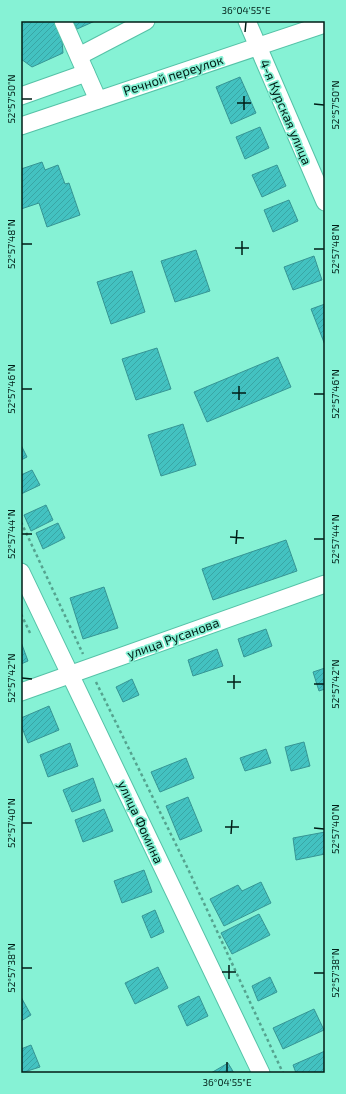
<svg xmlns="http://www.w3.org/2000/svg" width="346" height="1094" viewBox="0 0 346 1094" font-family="'Exo 2',sans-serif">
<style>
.building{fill:url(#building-hatch);stroke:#369594}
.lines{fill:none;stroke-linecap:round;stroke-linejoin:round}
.minor-casing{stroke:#55c2a7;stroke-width:19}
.path{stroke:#55a38f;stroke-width:2.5;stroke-dasharray:3 3;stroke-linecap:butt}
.minor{stroke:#fff;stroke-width:17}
.ticks{fill:none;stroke:#001d16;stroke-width:1.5}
.labels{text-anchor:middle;stroke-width:3.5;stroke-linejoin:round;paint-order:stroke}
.street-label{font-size:13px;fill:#001d16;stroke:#86f2d5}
.neatline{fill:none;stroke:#001d16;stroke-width:1.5}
.ticks-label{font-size:10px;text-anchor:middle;fill:#001d16}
</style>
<defs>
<pattern id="building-hatch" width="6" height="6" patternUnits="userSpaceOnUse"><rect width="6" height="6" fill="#43c2c1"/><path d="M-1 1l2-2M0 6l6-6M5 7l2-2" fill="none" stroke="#39a6a5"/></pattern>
</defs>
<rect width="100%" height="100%" fill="#86f2d5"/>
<g class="building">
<path d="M23,21H58L61,28L63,53L32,67L21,59V22Z"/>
<path d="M73,21H95L77,29Z"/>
<path d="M240,77L256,113L231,124L216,87Z"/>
<path d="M260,127L269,148L245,159L236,137Z"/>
<path d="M42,162L45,170L58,165L65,184L69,183L80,215L47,227L39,203L21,209V169Z"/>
<path d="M277,165L286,186L262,197L252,175Z"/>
<path d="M289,200L298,221L273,232L264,210Z"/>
<path d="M196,250L210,291L175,302L161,261Z"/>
<path d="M314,256L322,280L293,290L284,267Z"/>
<path d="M132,271L145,312L111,324L97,282Z"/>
<path d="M325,304V345L311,309Z"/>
<path d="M157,348L171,389L136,400L122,359Z"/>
<path d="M278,357L291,387L207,422L194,392Z"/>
<path d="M183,424L196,465L161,476L148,435Z"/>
<path d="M21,445L27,457L21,460Z"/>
<path d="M32,470L40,485L21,494V475Z"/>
<path d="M46,505L53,520L31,531L24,515Z"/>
<path d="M58,523L65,538L43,549L36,533Z"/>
<path d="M286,540L297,571L213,600L202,569Z"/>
<path d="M104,587L118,628L83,639L70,598Z"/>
<path d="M266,629L272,646L244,657L238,639Z"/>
<path d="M21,642L28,661L21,664Z"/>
<path d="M217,649L223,666L193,676L188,660Z"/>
<path d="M325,668V689L319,691L313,672Z"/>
<path d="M132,679L139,695L123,702L116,687Z"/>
<path d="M49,706L59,730L28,743L21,725V718Z"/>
<path d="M304,742L310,766L291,771L285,747Z"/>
<path d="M70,743L78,766L48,777L40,755Z"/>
<path d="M266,749L271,763L245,771L240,758Z"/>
<path d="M186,758L194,778L160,792L151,772Z"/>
<path d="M93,778L101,801L72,812L63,790Z"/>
<path d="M188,797L202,831L180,840L166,806Z"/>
<path d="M104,809L113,831L83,842L75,820Z"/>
<path d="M325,832V854L296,860L293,838Z"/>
<path d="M144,870L152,892L122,903L114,881Z"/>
<path d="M261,882L271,903L224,926L210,899L238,885L242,891Z"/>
<path d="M155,910L164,932L151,938L142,916Z"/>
<path d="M259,914L270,935L232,954L221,933Z"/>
<path d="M158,967L168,988L135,1004L125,983Z"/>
<path d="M270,977L277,992L258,1001L252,986Z"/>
<path d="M199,996L208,1016L187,1026L178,1006Z"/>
<path d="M21,997L31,1015L21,1021Z"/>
<path d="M314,1009L324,1030L283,1049L273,1028Z"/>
<path d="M31,1045L40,1067L21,1073V1049Z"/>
<path d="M325,1051V1073H296L293,1065Z"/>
<path d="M228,1063L234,1073H211Z"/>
</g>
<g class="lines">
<defs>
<g id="minor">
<path d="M63,21L98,100"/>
<path d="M247,21L325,202"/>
<path d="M79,56L146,21"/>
<path d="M21,96L86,73"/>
<path d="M21,126L325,24"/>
<path d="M21,572L261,1073"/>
<path d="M21,692L325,584"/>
</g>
</defs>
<use href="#minor" class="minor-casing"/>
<g class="path">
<path d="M21,522L83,654"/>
<path d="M21,614L31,635"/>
<path d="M96,682L189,871L283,1073"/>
</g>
<use href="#minor" class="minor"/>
</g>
<path class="ticks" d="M245,32L246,22M22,99H32M237,103H251M314,104L324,105M244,110V96M22,244H32M235,248H249M314,249H324M242,255V241M22,389H32M232,393H246M314,394H324M239,400V386M22,534H32M230,537L244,538M314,539H324M236,544L237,530M22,678L32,679M227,682H241M314,684H324M234,689V675M22,823H32M225,827H239M314,828L324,829M231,834L232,820M22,968H32M222,972H236M314,973H324M229,979V965M227,1072V1062"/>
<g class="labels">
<g class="street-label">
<text transform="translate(173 75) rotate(-18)" y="5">Речной переулок</text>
<text transform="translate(286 112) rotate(67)" y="5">4-я Курская улица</text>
<text transform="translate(173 638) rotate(-20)" y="5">улица Русанова</text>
<text transform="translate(141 822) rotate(65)" y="5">улица Фомина</text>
</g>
</g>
<rect width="346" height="1094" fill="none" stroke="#86f2d5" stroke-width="44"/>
<rect x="22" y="22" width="302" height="1050" class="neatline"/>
<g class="ticks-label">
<text x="246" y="14">36°04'55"E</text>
<text transform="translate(11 99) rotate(-90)" y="4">52°57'50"N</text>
<text transform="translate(335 105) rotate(-90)" y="4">52°57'50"N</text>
<text transform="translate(11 244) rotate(-90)" y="4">52°57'48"N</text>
<text transform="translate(335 249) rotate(-90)" y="4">52°57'48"N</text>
<text transform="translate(11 389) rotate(-90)" y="4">52°57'46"N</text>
<text transform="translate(335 394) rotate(-90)" y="4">52°57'46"N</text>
<text transform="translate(11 534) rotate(-90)" y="4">52°57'44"N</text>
<text transform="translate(335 539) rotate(-90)" y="4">52°57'44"N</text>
<text transform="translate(11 678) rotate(-90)" y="4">52°57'42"N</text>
<text transform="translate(335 684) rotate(-90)" y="4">52°57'42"N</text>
<text transform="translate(11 823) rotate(-90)" y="4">52°57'40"N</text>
<text transform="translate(335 829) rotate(-90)" y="4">52°57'40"N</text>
<text transform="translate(11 968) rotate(-90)" y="4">52°57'38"N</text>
<text transform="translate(335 973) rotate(-90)" y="4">52°57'38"N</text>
<text x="227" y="1086">36°04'55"E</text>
</g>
</svg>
